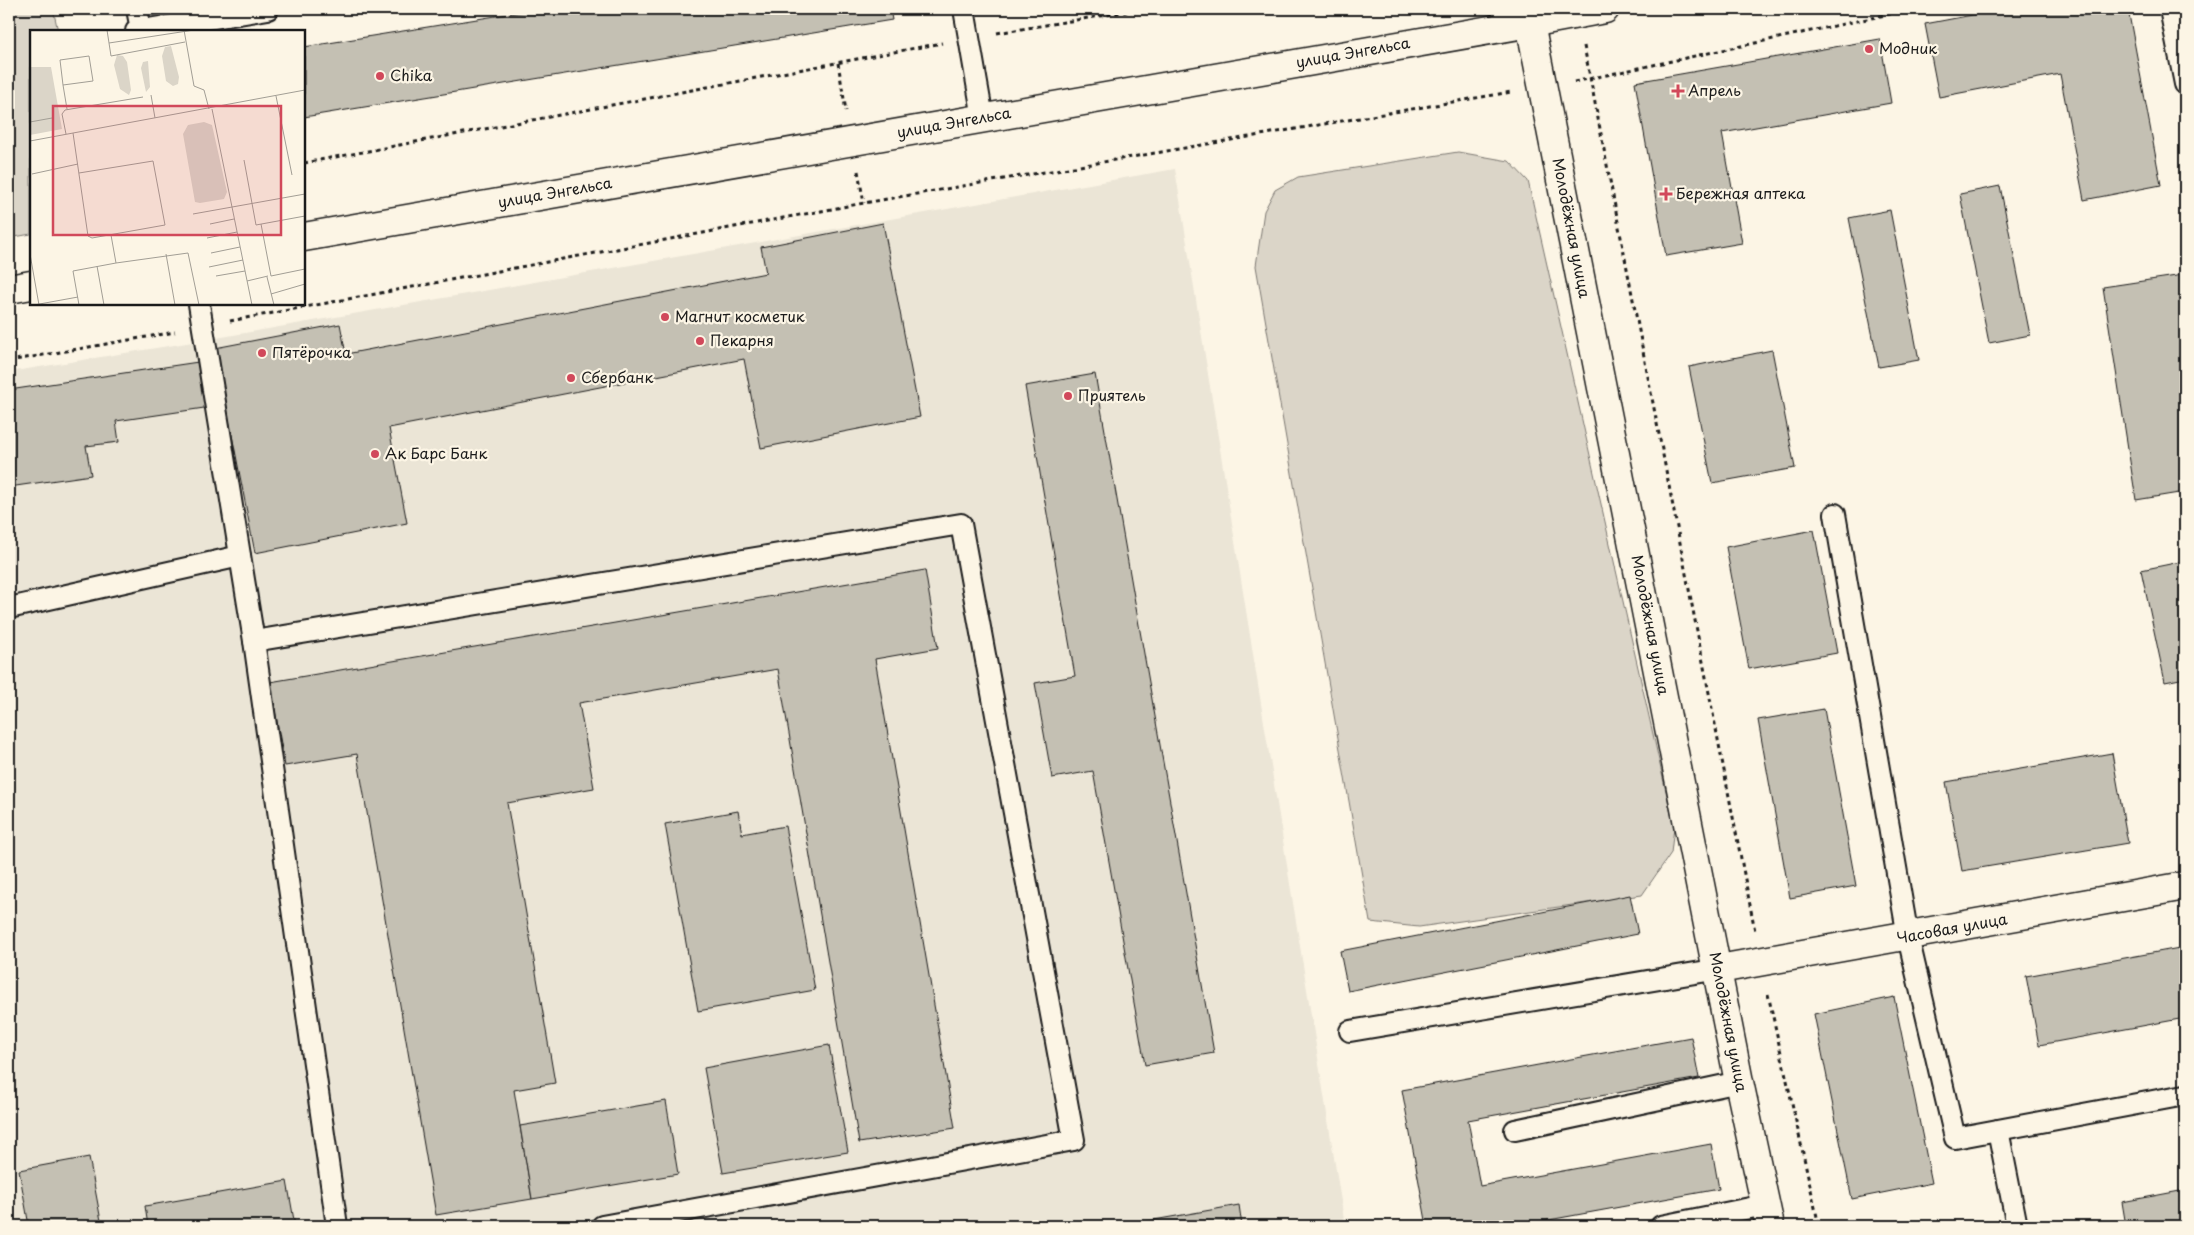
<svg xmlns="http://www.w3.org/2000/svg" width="2194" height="1235" viewBox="0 0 2194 1235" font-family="'Playpen Sans',sans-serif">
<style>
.built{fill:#ebe5d6}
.green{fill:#dbd5c8;stroke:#7c7872}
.building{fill:#c4c0b3;stroke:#1c1c1c}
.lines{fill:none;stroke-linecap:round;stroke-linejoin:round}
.lane-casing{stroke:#1c1c1c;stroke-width:24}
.street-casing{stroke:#1c1c1c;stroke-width:31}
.secondary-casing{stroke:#1c1c1c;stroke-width:31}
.path{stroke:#1c1c1c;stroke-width:3;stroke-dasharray:4 4;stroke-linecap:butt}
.lane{stroke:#fcf5e5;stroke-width:20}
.street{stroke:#fcf5e5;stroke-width:28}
.secondary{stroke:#fcf5e5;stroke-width:28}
.poi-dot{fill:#d1495b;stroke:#fcf5e5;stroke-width:2}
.labels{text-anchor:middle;stroke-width:4.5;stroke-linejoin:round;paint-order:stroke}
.poi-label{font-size:15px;fill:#1c1c1c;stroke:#fcf5e5;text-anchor:start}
.street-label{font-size:15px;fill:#1c1c1c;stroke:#fcf5e5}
.inset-road{fill:none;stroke:#a29e95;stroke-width:1}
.view{fill:#d1495b;fill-opacity:0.15;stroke:#d1495b;stroke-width:2.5}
.inset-edge{fill:none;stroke:#1c1c1c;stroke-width:2.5}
</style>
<rect width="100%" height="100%" fill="#fcf5e5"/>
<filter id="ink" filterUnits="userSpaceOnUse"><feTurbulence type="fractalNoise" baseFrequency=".02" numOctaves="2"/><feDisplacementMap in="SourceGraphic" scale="10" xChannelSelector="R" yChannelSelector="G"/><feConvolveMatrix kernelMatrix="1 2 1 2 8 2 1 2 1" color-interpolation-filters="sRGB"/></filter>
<g filter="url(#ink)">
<path class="built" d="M1175,169L1345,1226H9V372L205,340Z"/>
<g class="green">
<path d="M9,9H53L58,31H31V234L9,238Z"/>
<path d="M1458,152L1509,161L1528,181L1674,827L1671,853L1642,895L1419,927L1370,922L1256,266L1264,211L1275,190L1298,177Z"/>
</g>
<g class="building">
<path d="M539,9H890L892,20L304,117V47Z"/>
<path d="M2004,9H2128L2161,185L2084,200L2060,74L1939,97L1925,24Z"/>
<path d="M1880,39L1891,103L1722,133L1742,243L1666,256L1635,82Z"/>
<path d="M2000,186L2030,335L1989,343L1960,194Z"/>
<path d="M1890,210L1919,360L1879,367L1849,218Z"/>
<path d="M883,223L920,417L761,448L744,359L389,428L407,523L255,553L215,348L340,324L346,354L766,273L761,247Z"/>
<path d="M2183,275L2185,291V492L2136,500L2103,287Z"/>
<path d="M1772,350L1795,468L1712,483L1689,367Z"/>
<path d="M205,361L211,407L116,421L119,442L86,446L91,475L9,487V390Z"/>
<path d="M1095,374L1214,1053L1145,1065L1093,771L1052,778L1035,683L1075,676L1025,386Z"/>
<path d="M1814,530L1837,653L1749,669L1726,547Z"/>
<path d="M2185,561V678L2165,682L2141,570Z"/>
<path d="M925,570L938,648L875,659L955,1128L859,1143L778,669L579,703L594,788L507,803L555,1083L514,1090L532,1199L436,1215L357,754L285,766L270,682Z"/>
<path d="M1824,709L1856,886L1790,898L1758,720Z"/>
<path d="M2112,753L2128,843L1962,871L1946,782Z"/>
<path d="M738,811L742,834L785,826L815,990L698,1011L665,824Z"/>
<path d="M1630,895L1638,934L1348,991L1340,951Z"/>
<path d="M2185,947V1018L2039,1045L2026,976Z"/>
<path d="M1894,997L1932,1183L1852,1199L1814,1014Z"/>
<path d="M1691,1037L1699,1078L1468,1120L1480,1186L1711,1144L1719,1189L1516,1226H1427L1402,1090Z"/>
<path d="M829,1045L848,1152L723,1173L704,1068Z"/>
<path d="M666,1101L678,1174L532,1199L520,1126Z"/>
<path d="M89,1157L102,1226H29L19,1170Z"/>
<path d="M287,1181L295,1226H148L145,1206Z"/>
<path d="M2185,1190V1226H2126L2122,1202Z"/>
<path d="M1239,1205L1242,1226H1120Z"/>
</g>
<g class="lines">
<defs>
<g id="lane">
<path d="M137,9L141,30"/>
<path d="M964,9L983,118"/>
<path d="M1502,9L1505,26"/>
<path d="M2170,9L2185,84"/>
<path d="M136,31L268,9"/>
<path d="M199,304L254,641L337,1226"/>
<path d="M1835,514L1908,937L1955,1138L2185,1095"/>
<path d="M9,608L240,556"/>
<path d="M254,641L961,524L1074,1140L602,1226"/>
<path d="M1350,1031L1719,969"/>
<path d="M1515,1130L1739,1082"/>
<path d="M1998,1130L2017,1226"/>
<path d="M1661,1226L1765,1205"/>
</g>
<path id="street" d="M1719,969L2185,886"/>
<g id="secondary">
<path d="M1530,23L1739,1082L1770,1226"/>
<path d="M304,237L1530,23L1605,9"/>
<path d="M9,289L31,285"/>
</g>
</defs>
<use href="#lane" class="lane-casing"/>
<use href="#street" class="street-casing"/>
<use href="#secondary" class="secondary-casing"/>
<g class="path">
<path d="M997,33L1143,9"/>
<path d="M1584,46L1755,931"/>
<path d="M838,63L846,111"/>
<path d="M1574,82L1913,9"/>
<path d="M304,163L942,43"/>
<path d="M858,171L864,203"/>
<path d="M230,321L864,203L1511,92"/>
<path d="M9,361L175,332"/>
<path d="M1768,994L1819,1226"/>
</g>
<use href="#lane" class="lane"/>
<use href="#street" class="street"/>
<use href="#secondary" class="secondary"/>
</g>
</g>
<g class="poi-dot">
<circle cx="1869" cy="49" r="5"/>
<circle cx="380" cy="76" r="5"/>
<path d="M1675.5 83.5h5v5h5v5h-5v5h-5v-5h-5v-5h5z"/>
<path d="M1663.5 186.5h5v5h5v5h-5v5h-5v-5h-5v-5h5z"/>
<circle cx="665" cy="317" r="5"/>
<circle cx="700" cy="341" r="5"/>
<circle cx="262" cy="353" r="5"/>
<circle cx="571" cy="378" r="5"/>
<circle cx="1068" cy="396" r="5"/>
<circle cx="375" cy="454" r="5"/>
</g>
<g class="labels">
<g class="poi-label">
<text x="1879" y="54">Модник</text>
<text x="390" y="81">Chika</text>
<text x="1688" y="96">Апрель</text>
<text x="1676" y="199">Бережная аптека</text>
<text x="675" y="322">Магнит косметик</text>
<text x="710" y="346">Пекарня</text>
<text x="272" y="358">Пятёрочка</text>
<text x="581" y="383">Сбербанк</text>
<text x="1078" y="401">Приятель</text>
<text x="385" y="459">Ак Барс Банк</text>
</g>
<g class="street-label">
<text transform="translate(1353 53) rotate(-10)" y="5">улица Энгельса</text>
<text transform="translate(954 123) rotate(-10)" y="5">улица Энгельса</text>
<text transform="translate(555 193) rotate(-10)" y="5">улица Энгельса</text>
<text transform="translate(1571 228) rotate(79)" y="5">Молодёжная улица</text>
<text transform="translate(1650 625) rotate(79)" y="5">Молодёжная улица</text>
<text transform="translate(1952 929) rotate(-10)" y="5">Часовая улица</text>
<text transform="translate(1728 1022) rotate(79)" y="5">Молодёжная улица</text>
</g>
</g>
<g transform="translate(30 30)">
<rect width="275" height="275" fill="#fcf5e5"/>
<path d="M141,16L149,47L148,54L143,56L136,51L132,26L135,17ZM87,25L93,26L97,32L101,60L99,65L90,59L84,35ZM118,31L120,57L116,62L111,38L113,32ZM0,37H21L32,99L0,105ZM174,92L182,95L197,162L194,169L170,173L165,172L153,104L158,95Z" fill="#dbd5c8"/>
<path class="inset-road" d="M77,0L81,26L155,12M154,0L164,56L174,60L179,79M79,13L164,0M33,55L63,51L59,26L30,30L33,55L37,79M121,65L125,88M246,66L262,145M182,79L222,275M0,92L22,88M43,103L58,206L62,208L135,195L123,131L49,143M36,104L32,84L35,80L113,67M0,111L275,60M214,130L226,195L275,186M2,144L48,134M163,184L275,164M180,194L204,189M231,194L241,246L275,239M177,208L207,202M181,223L210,217M0,224L9,275M136,224L145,275M86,233L158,223L169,275M67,236L74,275M179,237L213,230M186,246L215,241M237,247L244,275M217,251L238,246M241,264L275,254M4,275L48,267M49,275L43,241L86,233L81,205"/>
<path class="view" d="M23,76H251V205H23Z"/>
<rect width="275" height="275" class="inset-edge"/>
</g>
<rect width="2194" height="1235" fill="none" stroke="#fcf5e5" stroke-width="30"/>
<rect x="15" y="15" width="2164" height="1205" fill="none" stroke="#1c1c1c" stroke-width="2" filter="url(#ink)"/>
</svg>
